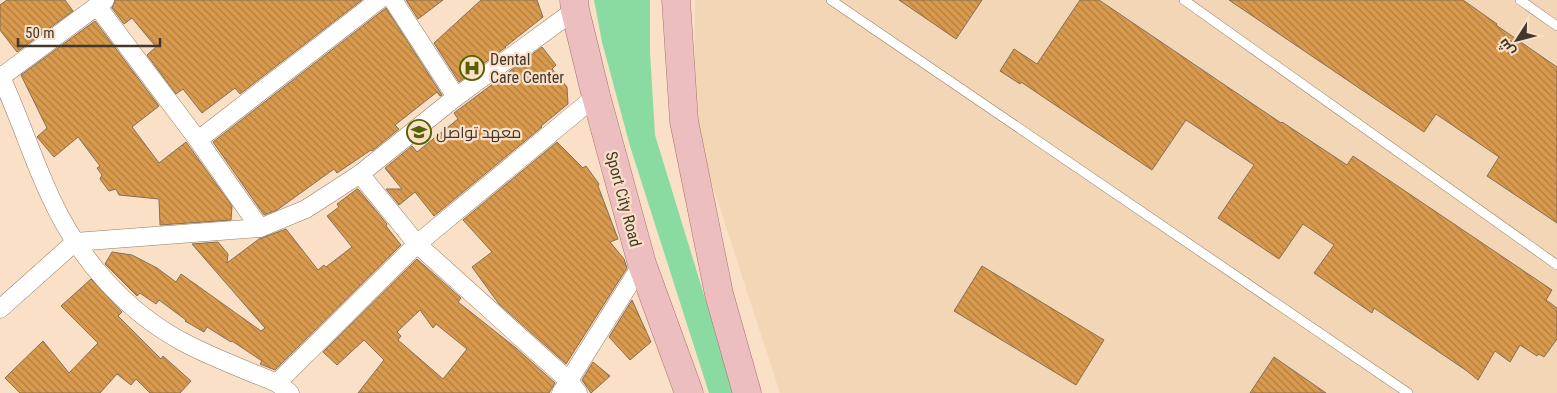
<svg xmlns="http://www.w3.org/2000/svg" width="1557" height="393" viewBox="0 0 1557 393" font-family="'Roboto Condensed',Cairo,sans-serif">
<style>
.built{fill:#f3d6b5}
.garden{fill:#89dba1}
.building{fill:url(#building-back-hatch);stroke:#856f57;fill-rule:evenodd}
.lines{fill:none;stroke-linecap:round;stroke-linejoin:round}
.service-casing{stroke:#947e65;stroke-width:10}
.minor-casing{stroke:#947e65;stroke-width:19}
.primary-casing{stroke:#a97370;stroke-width:29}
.service{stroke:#fff;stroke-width:9}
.minor{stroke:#fff;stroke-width:18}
.primary{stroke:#edbebf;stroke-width:28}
.labels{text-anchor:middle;stroke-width:4.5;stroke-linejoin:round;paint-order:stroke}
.poi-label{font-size:16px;fill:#41372d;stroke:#f9e0c6;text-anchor:start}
.street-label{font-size:16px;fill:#41372d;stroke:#f9e0c6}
</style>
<defs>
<pattern id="building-back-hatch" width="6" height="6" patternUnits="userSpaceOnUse" patternTransform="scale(1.25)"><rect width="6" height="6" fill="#d99a4d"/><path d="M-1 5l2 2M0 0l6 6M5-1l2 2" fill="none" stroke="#b27e40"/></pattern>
</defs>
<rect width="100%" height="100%" fill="#f9e0c6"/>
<path class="built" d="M695,0H1557V393H780L694,128Z"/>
<path class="garden" d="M594,0H650V53L655,135L734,393H709L630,146L602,42Z"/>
<g class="building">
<path d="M7,0H65L73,11L17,52L0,30V5Z"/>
<path d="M115,0H362L240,94L235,88L202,113L183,89L176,94L147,55L156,47L132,18L124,24L112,8Z"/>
<path d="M406,0H443L418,19Z"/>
<path d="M481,0H537L543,17L505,47H506L459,82L434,43Z"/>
<path d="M899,0H982L956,39Z"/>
<path d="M1080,0H1099L1281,123L1282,122L1347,165L1353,156L1552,290L1546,300L1557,308V339L1544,357L1539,354L1537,356L1520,345L1510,362L1495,351L1478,380L1467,371L1374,308L1372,313L1314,273L1334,245L1303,224L1279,259L1218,218L1254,165L1186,120L1152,170L1021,82L1020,84L1000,71L1014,49L1037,64Z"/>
<path d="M1229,0H1463L1497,24L1496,25L1557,67V223L1487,176L1499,157L1436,114L1424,132Z"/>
<path d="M386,8L442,95L440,96L437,92L395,125L399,129L372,151L371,150L337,173L334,169L277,210L264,215L213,142Z"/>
<path d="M95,21L159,106L132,127L159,163L186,142L232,206L231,220L160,225L159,199L119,195L116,189L109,191L100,179L102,175L97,168L100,166L78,137L54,157L37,137L47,128L21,75Z"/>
<path d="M542,47L556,65L552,69L567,87L568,104L541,126L542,127L434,216L415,192L399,205L386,189H402L385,168L412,146L417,152L458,119L454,113Z"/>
<path d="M557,142L583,168L586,166L599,184L598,186L618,239L610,242L624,259L627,268L566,364L499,304L472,267L492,252L463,220Z"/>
<path d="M357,189H358L387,224L386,226L401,245L275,370L260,364L262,361L232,341L231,342L207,327L204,332L185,321L186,320L159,300L156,304L140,293L137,296L105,264L112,252L132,255L157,268L176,282L181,274L261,331L265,328L192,244L218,242L228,254L227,263L259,239L286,229L318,270L324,265L326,267L352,247L327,216L339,207L337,204Z"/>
<path d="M417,259L461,298L458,302L516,348L555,383L549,393H358L384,360L364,340L337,365L323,352ZM420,310L433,328L436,324L467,349L443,379L398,340L401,336L397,332Z"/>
<path d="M982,266L1104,340L1076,385L954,311Z"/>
<path d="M91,279L122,312L118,316L161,359L163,356L191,381L180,393H150L136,379L131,385L117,374L100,393H20L5,378L43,341L69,373L98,343L61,306Z"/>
<path d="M632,300L651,342L630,360L609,337Z"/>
<path d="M1274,357L1326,393H1250Z"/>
<path d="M593,362L610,376L591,393L582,380Z"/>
</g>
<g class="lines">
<defs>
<g id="service">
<path d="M831,0L1408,393"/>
<path d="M1184,0L1557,265"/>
<path d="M1520,0L1557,26"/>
</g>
<g id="minor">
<path d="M393,0L456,97"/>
<path d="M97,6L198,140L260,228"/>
<path d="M0,75C19,115 32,158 51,198C78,257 125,311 183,342C213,358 246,370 277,383L290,393"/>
<path d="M1,77L105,0"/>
<path d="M198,140L379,0"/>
<path d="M360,174L417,244L569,381L578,393"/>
<path d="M0,309L75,242L260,228L306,209L360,174L456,97L575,10"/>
<path d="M277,383L417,244L596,96"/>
<path d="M561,393L642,264"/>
</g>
<g id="primary">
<path d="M574,0L575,10L596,96L642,264L689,393"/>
<path d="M676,0L684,121L719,294L747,393"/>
</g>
</defs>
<use href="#service" class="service-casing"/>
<use href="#minor" class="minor-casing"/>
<use href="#primary" class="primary-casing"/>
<use href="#service" class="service"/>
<use href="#minor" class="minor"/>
<use href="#primary" class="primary"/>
</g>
<defs>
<symbol id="hospital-ring" viewBox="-11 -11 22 22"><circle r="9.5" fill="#f9e0c6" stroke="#566100" stroke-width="1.5"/><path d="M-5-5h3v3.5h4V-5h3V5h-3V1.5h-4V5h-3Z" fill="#566100"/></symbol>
<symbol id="school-ring" viewBox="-11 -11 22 22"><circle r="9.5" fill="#f9e0c6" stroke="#566100" stroke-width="1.5"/><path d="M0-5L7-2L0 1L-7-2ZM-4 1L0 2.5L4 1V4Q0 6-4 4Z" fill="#566100"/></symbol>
</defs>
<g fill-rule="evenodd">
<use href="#hospital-ring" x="458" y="54" width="28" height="28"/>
<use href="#school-ring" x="405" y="118" width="28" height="28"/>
</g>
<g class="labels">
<g class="poi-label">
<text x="490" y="65">Dental<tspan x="490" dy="18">Care Center</tspan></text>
<text x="436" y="138">معهد تواصل</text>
</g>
<g class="street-label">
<text transform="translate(624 199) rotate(75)" y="6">Sport City Road</text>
</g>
</g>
<g transform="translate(1517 40) rotate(234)" stroke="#f9e0c6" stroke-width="4" paint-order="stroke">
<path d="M0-4L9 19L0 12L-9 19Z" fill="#41372d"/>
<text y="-8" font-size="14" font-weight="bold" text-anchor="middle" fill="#41372d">ش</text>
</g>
<path d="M18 38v8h142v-8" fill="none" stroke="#41372d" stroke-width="2.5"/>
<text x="25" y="38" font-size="15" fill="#41372d" stroke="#f9e0c6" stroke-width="4" paint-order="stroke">50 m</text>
</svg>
